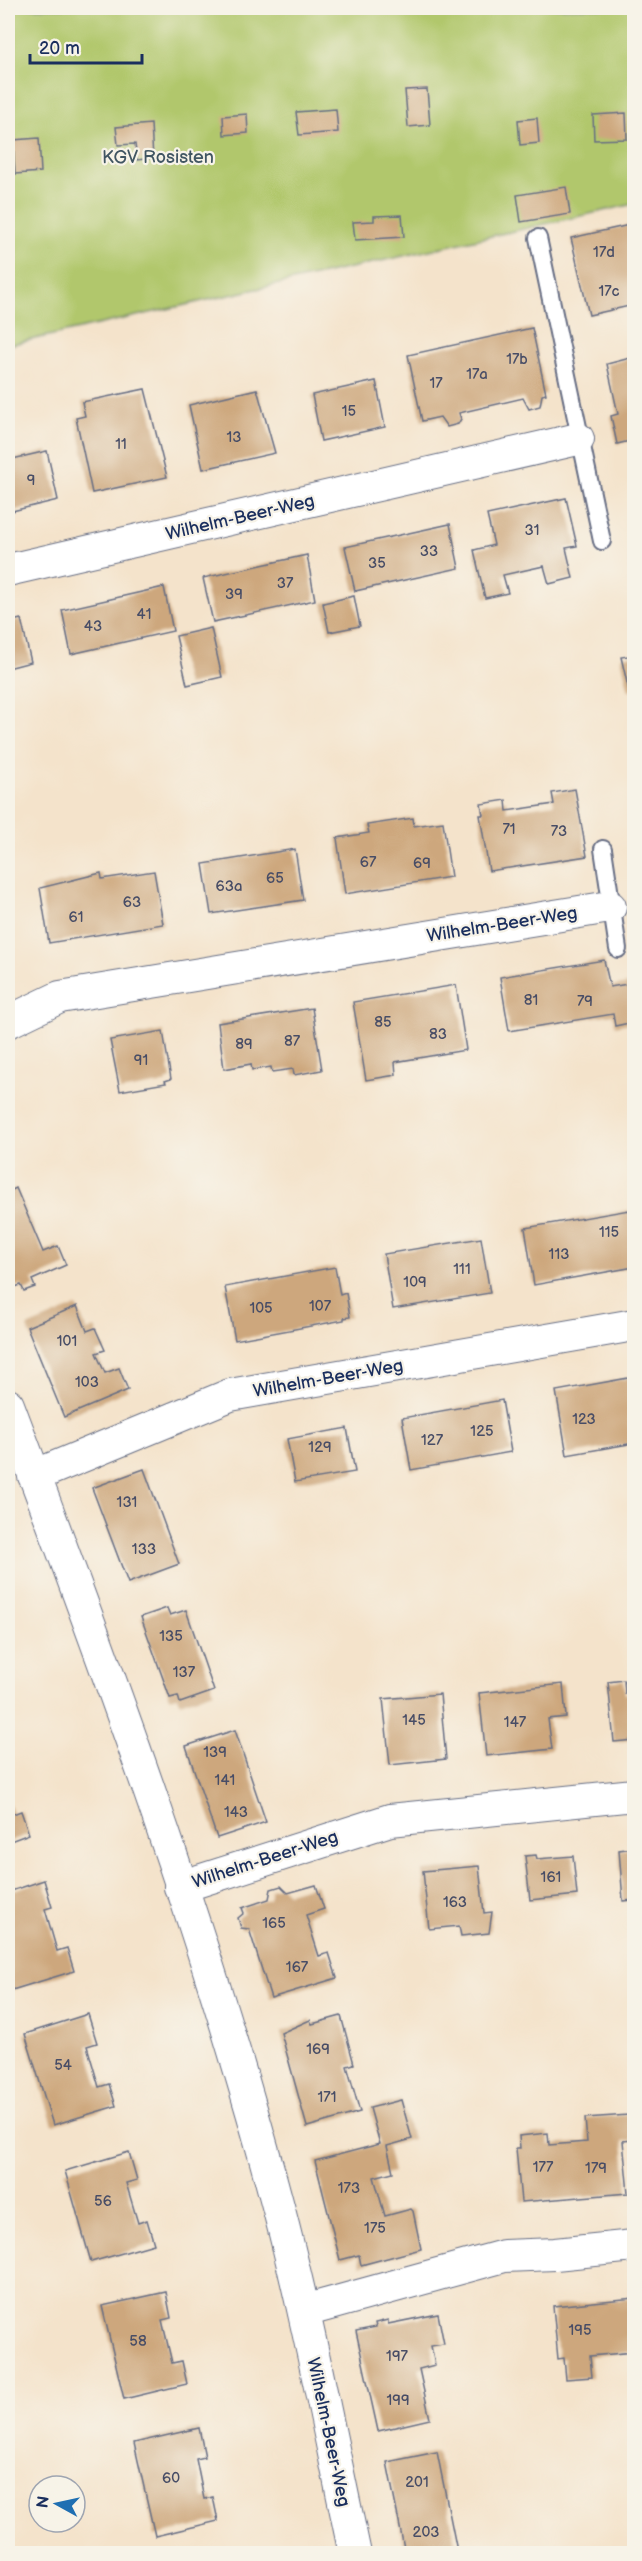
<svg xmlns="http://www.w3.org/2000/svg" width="642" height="2561" viewBox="0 0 642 2561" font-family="'Balsamiq Sans',sans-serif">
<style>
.green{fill:#b1c76c;stroke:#667b65;stroke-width:1.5}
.building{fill:#cda77d}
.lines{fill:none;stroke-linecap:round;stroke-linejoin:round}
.service-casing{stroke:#676e84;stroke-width:20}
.minor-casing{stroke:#676e84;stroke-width:34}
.service{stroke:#fff;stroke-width:16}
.minor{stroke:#fff;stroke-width:32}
.labels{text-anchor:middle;stroke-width:4.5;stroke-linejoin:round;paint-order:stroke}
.number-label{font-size:15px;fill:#484d66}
.park-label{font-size:18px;fill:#405562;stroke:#f7f3e8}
.street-label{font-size:18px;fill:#1b2f5e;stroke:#f7f3e8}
</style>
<rect width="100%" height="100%" fill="#f7f3e8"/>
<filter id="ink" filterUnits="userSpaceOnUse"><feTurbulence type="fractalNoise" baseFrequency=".0167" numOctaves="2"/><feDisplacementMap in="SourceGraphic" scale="12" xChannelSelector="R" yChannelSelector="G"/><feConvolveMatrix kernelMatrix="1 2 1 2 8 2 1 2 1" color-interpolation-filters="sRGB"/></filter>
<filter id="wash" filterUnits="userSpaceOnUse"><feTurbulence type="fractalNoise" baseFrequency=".008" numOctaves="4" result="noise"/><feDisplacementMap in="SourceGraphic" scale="24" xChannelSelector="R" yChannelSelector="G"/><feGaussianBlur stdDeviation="1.35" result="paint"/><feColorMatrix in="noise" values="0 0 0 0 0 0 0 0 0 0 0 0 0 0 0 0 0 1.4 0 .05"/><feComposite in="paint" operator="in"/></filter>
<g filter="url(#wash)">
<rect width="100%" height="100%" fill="#f4e3cb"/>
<path class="green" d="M8,8H634V204L8,345Z"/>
<g id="blocks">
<g class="building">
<path d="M427,89L430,125L408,127L405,90Z"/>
<path d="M336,109L338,132L299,135L296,112Z"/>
<path d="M626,113L627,139L594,140L593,115Z"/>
<path d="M247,114L248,133L224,135L223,116Z"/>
<path d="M537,118L539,143L520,145L518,120Z"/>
<path d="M151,124L153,158L137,160L135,144L118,145L116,127Z"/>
<path d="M39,138L41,172L15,174L13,140Z"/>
<path d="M566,187L570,214L521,222L517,195Z"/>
<path d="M402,215L404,237L355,240L353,222L374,221V216Z"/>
<path d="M634,224V305L589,315L571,238Z"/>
<path d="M532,328L546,394L542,395L540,406L529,409L523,398L459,413L461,419L458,424L447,427L440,417L422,421L408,355Z"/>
<path d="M634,357V440L617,444L611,416L618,414L607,364Z"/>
<path d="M376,381L385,427L321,441L312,395Z"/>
<path d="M145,389L167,477L92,493L76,418L85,416L82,402Z"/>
<path d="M257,389L275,453L203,469L189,405Z"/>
<path d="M47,451L58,500L8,512V460Z"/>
<path d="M566,498L577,546L566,548L573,578L549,584L544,566L503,575L508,593L485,598L474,550L494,545L487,515Z"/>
<path d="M450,524L459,568L355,591L345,547Z"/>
<path d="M307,555L315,600L213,622L203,578Z"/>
<path d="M164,587L173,631L71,654L62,610Z"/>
<path d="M354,596L360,626L329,632L323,603Z"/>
<path d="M21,619L31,662L8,668V622Z"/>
<path d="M211,628L222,677L187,685L176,636Z"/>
<path d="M634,655V690L629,691L621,657Z"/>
<path d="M575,789L587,856L489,871L480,815H483L481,804L506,800L507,811L554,804L552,793Z"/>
<path d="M413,818L414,826L443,822L451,877L345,894L337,838L369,833L367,825Z"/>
<path d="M295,849L303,900L211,914L203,864Z"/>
<path d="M154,871L163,924L49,943L40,888L101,873L102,879Z"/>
<path d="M604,960L610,987L634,983V1022L615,1026L613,1014L509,1031L500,977Z"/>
<path d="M456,985L466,1050L395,1062L396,1075L366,1080L353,1002Z"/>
<path d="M312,1008L322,1070L294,1075L293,1069L272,1072L271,1067L252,1070L251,1064L224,1069L218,1023Z"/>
<path d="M163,1031L171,1079L165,1081L166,1083L120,1091L110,1040Z"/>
<path d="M16,1188L43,1252L58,1246L66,1265L32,1280L35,1287L24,1291L21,1285L9,1289L8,1286V1192Z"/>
<path d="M629,1210L634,1245V1267L534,1285L525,1228Z"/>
<path d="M481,1238L490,1293L393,1309L384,1254Z"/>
<path d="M335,1267L340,1295L346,1293L350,1317L344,1318V1320L235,1340L225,1287Z"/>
<path d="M77,1306L87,1331L95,1328L105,1350L96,1353L105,1373L119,1368L128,1390L64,1417L27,1327Z"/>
<path d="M634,1377V1443L567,1455L556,1391Z"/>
<path d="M502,1400L511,1452L411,1470L402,1418Z"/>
<path d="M347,1428L355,1472L295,1482L287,1439Z"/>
<path d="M144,1469L179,1564L128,1583L92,1488Z"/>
<path d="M167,1608L170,1615L186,1610L214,1691L180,1703L178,1696L170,1698L141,1617Z"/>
<path d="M624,1680L625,1694L634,1693V1740L614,1742L608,1682Z"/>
<path d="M563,1684L566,1717L548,1719L552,1749L486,1756L479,1693Z"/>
<path d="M440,1694L446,1759L390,1765L383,1699Z"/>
<path d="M235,1730L266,1822L217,1838L186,1746Z"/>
<path d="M8,1800L13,1814L21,1811L29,1834L8,1842Z"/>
<path d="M634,1848V1900L623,1901L619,1850Z"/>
<path d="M536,1855L537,1859L573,1856L577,1895L530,1900L525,1856Z"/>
<path d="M479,1866L484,1913L492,1912L489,1933L461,1936L459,1926L429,1929L423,1871Z"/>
<path d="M44,1880L52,1907L45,1909L57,1951L67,1948L74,1971L12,1990L8,1976V1892Z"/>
<path d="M316,1885L324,1909L306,1915L319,1956L329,1953L337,1978L271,1998L249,1929L241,1928L238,1918L244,1913L242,1908L269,1899L271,1889L281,1886L288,1893Z"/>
<path d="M88,2014L97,2043L87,2046L99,2087L109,2084L116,2106L53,2125L25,2034Z"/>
<path d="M341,2016L354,2064L347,2066L360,2112L307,2127L281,2033L310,2020L312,2024Z"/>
<path d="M401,2100L412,2139L387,2146L393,2172L374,2177L385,2216L411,2209L413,2211L421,2249L361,2265L359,2255L340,2260L315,2161L380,2144L370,2108Z"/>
<path d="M629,2115L632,2140L623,2141L628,2193L521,2202L516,2148H520L519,2136L548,2133L549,2145L587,2142L585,2118Z"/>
<path d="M129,2152L137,2180L126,2183L138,2223L147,2220L154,2244L91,2262L65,2171Z"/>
<path d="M166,2292L171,2318L162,2320L172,2363L182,2361L187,2384L124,2399L102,2306Z"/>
<path d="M634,2298V2352L590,2356L592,2377L566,2379L564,2358L558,2359L553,2306Z"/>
<path d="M438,2314L444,2344L431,2346L435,2365L419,2369L430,2419L378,2431L356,2331L376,2327L375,2323L388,2320V2324Z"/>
<path d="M199,2428L205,2457L196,2459L204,2499L213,2497L218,2521L155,2536L134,2443Z"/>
<path d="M437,2452L457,2551L405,2553L387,2462Z"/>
</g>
</g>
</g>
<g filter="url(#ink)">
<use href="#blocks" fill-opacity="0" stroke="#676e84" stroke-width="1.5"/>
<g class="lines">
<defs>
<g id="service">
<path d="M538,238L602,541"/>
<path d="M603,849L618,949"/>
</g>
<g id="minor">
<path d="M8,570L578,439"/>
<path d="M8,1022L60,997L610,907"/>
<path d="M8,1405C107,1667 206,1934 278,2206C308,2320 330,2437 355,2554"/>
<path d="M34,1476L230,1395L634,1325"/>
<path d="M180,1887L390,1820L634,1795"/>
<path d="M304,2311L504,2256L555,2254L634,2246"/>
</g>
</defs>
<use href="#service" class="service-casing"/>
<use href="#minor" class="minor-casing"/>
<use href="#service" class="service"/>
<use href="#minor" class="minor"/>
</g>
</g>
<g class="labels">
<g class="number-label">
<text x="604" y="257">17d</text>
<text x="609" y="296">17c</text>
<text x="517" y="364">17b</text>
<text x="477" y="379">17a</text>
<text x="436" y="388">17</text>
<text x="349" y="416">15</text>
<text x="234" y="442">13</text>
<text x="121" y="449">11</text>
<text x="31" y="485">9</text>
<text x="532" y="535">31</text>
<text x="429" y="556">33</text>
<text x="377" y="568">35</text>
<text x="285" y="588">37</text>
<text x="234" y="599">39</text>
<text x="144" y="619">41</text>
<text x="93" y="631">43</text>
<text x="509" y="834">71</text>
<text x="559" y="836">73</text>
<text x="368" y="867">67</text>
<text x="422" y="868">69</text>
<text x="275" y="883">65</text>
<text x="229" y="891">63a</text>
<text x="132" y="907">63</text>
<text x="76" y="922">61</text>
<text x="531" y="1005">81</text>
<text x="585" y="1006">79</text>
<text x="383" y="1027">85</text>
<text x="438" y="1039">83</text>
<text x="292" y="1046">87</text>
<text x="244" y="1049">89</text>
<text x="141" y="1065">91</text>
<text x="609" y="1237">115</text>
<text x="559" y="1259">113</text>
<text x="462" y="1274">111</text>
<text x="415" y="1287">109</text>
<text x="320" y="1311">107</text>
<text x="261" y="1313">105</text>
<text x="67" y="1346">101</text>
<text x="87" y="1387">103</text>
<text x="584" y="1424">123</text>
<text x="482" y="1436">125</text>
<text x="432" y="1445">127</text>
<text x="320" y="1452">129</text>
<text x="127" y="1507">131</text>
<text x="144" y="1554">133</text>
<text x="171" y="1641">135</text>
<text x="184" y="1677">137</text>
<text x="414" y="1725">145</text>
<text x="515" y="1727">147</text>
<text x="215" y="1757">139</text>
<text x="225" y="1785">141</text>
<text x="236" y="1817">143</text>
<text x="551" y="1882">161</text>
<text x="455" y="1907">163</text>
<text x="274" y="1928">165</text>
<text x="297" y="1972">167</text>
<text x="318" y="2054">169</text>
<text x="63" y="2070">54</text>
<text x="327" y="2102">171</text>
<text x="543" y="2172">177</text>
<text x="596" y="2173">179</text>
<text x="349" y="2193">173</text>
<text x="103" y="2206">56</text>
<text x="375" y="2233">175</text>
<text x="580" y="2335">195</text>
<text x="138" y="2346">58</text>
<text x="397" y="2361">197</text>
<text x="398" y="2405">199</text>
<text x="171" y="2483">60</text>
<text x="417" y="2487">201</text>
<text x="426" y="2537">203</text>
</g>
<g class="park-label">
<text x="158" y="163">KGV Rosisten</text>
</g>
<g class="street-label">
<text transform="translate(240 517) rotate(-13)" y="6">Wilhelm-Beer-Weg</text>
<text transform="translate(502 924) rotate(-9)" y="6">Wilhelm-Beer-Weg</text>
<text transform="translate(328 1378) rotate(-10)" y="6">Wilhelm-Beer-Weg</text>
<text transform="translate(265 1859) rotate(-18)" y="6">Wilhelm-Beer-Weg</text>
<text transform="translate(329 2432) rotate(78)" y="6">Wilhelm-Beer-Weg</text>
</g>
</g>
<rect width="642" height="2561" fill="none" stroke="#f7f3e8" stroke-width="30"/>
<g transform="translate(57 2504) rotate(278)"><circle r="28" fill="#f7f3e8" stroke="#9fa5b1" stroke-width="1.5"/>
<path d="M0-4.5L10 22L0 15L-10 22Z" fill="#1f6fb2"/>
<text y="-9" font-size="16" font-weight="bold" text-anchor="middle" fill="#1b2f5e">N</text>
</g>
<path d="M30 54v9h112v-9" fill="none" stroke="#1b2f5e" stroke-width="3"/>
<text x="39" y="54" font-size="18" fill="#1b2f5e" stroke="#f7f3e8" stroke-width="4.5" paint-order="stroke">20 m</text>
</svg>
